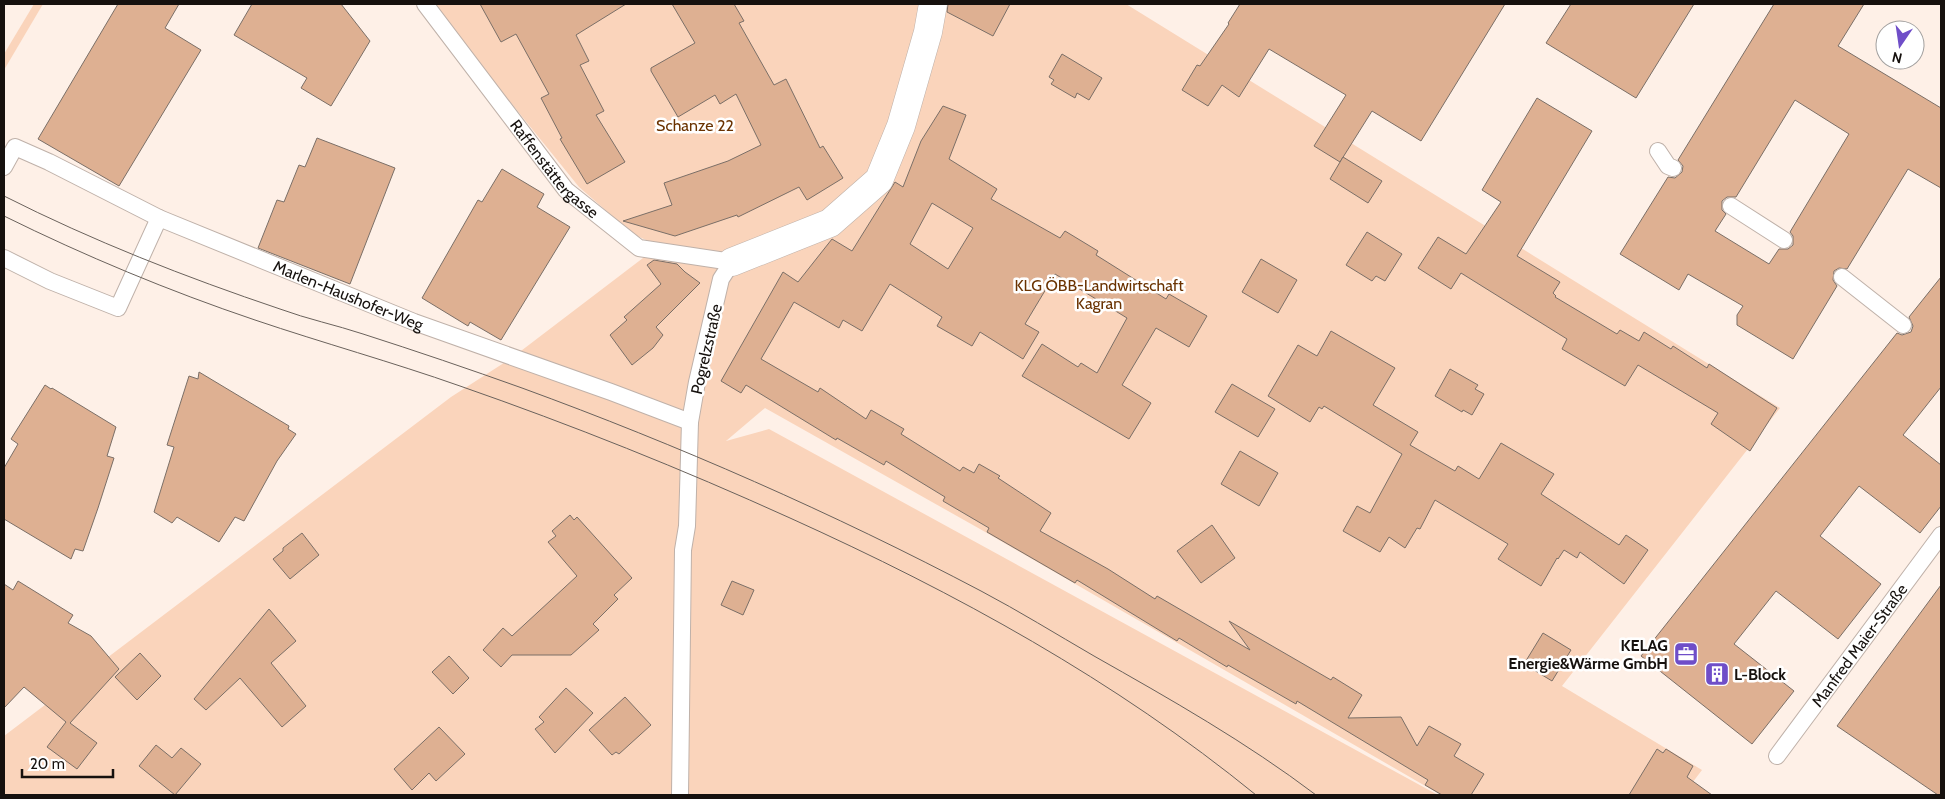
<svg xmlns="http://www.w3.org/2000/svg" width="1945" height="799" viewBox="0 0 1945 799" font-family="Cabin,sans-serif">
<style>
.green{fill:#fad4bb}
.building{fill:#deb092;stroke:#7b6f67;fill-rule:evenodd}
.lines{fill:none;stroke-linecap:round;stroke-linejoin:round}
.service-casing{stroke:#bfb1a9;stroke-width:18}
.minor-casing{stroke:#bfb1a9;stroke-width:29}
.service{stroke:#fff;stroke-width:16}
.minor{stroke:#fff;stroke-width:28}
.tram{stroke:#6a625c;stroke-width:1}
.labels{text-anchor:middle;stroke-width:5;stroke-linejoin:round;paint-order:stroke}
.park-label{font-size:16px;fill:#6a3200;stroke:#fff}
.street-label{font-size:16px;fill:#16110e;stroke:#fff}
.poi-label{font-size:16px;font-weight:bold;fill:#16110e;stroke:#fff;text-anchor:end}
</style>
<rect width="100%" height="100%" fill="#fef0e7"/>
<g class="green">
<path d="M34,4H43L4,70V54Z"/>
<path d="M431,4H1126L1780,408L1562,686L1702,770L1683,795H1441L980,529L765,408L726,441L769,429L1438,795H4V736L451,397L513,357L643,258L646,240L633,234L579,187Z"/>
</g>
<g class="building">
<path d="M118,4H179L165,28L201,50L119,186L38,139Z"/>
<path d="M252,4H341L370,41L331,106L301,88L307,78L234,35Z"/>
<path d="M480,4H626L576,35L589,61L580,65L604,111L596,115L625,162L587,184L560,139L562,138L541,98L549,94L516,34L501,42Z"/>
<path d="M672,4H734L744,21L739,23L774,85L786,79L820,148L823,146L843,178L807,200L799,187L738,217L737,215L675,236L623,221L672,205L664,183L728,161L761,145L736,94L720,104L715,95L678,117L651,71V68L695,43Z"/>
<path d="M948,4H1010L993,36L947,12Z"/>
<path d="M1240,4H1505L1421,141L1372,111L1340,162L1314,146L1346,95L1269,49L1239,97L1222,85L1208,106L1182,90L1197,65L1200,66L1229,24L1228,23Z"/>
<path d="M1571,4H1694L1636,98L1546,43Z"/>
<path d="M1774,4H1864L1838,46L1941,108V188L1908,169L1847,269L1839,268L1834,271L1833,280L1837,286L1793,359L1737,325V315L1743,306L1688,274L1679,290L1620,254L1668,177L1675,178L1682,172L1683,166L1678,160ZM1795,100L1849,134L1790,232L1793,236V245L1788,249H1779L1769,264L1715,231L1726,214L1722,210V201L1727,197H1736Z"/>
<path d="M1062,54L1102,78L1089,100L1077,93L1075,98L1051,84L1054,80L1049,77Z"/>
<path d="M1537,98L1592,131L1517,256L1560,282L1553,293L1556,296L1555,297L1617,334L1620,330L1639,341L1644,332L1671,349L1673,346L1707,368L1709,364L1777,408L1750,451L1711,424L1718,413L1638,365L1625,386L1562,349L1567,339L1461,273L1451,289L1418,268L1438,237L1466,254L1501,202L1482,190Z"/>
<path d="M943,106L966,115L949,159L997,189L991,199L1060,238L1065,231L1098,251L1096,255L1166,299L1169,294L1207,316L1189,347L1156,328L1122,385L1151,403L1129,439L1022,376L1042,344L1078,367L1081,363L1097,373L1127,318L1055,274L1025,324L1039,332L1023,359L980,332L972,346L937,326L942,317L890,284L862,331L843,320L839,328L794,302L761,359L818,392L820,388L866,419L871,410L904,429L901,434L960,471L963,467L974,473L979,464L1000,476L998,478L1051,513L1040,531L1108,569L1155,599L1157,596L1250,650L1229,621L1331,680L1333,677L1362,695L1348,718L1401,717L1417,746L1429,726L1461,744L1454,756L1484,774L1471,795H1442L1425,785L1428,780L1297,701L1296,704L1228,665L1227,667L1179,638L1177,641L1077,580L1075,583L987,532L989,528L943,501L945,497L886,461L884,465L837,438L836,440L746,385L741,393L721,381L783,272L798,282L832,239L852,251L895,182L903,187L921,141ZM932,203L973,228L948,269L910,244Z"/>
<path d="M317,138L395,168L350,284L258,248L277,200L284,202L299,165L305,167Z"/>
<path d="M1343,157L1382,181L1368,203L1330,179Z"/>
<path d="M502,169L544,194L537,207L570,227L501,340L470,322L468,326L422,298L478,200L482,202Z"/>
<path d="M1367,232L1402,254L1385,281L1376,276L1372,281L1346,265Z"/>
<path d="M1261,259L1297,280L1278,313L1242,292Z"/>
<path d="M654,260L677,264L685,272L700,283L656,327L663,335L653,348L632,365L610,335L627,320L624,317L661,284L647,265Z"/>
<path d="M1941,277V387L1903,435L1941,465V506L1920,533L1859,486L1820,536L1881,584L1838,639L1776,591L1734,644L1794,691L1752,744L1641,656L1897,333L1902,335L1911,332L1913,326L1909,317Z"/>
<path d="M1331,331L1395,368L1373,405L1418,432L1410,445L1455,471L1458,466L1479,479L1501,443L1554,474L1541,494L1619,545L1626,535L1648,550L1624,584L1580,552L1577,558L1564,550L1558,559L1557,558L1541,586L1498,559L1508,544L1435,500L1420,529L1417,528L1405,548L1389,537L1380,552L1343,531L1357,506L1370,513L1402,454L1324,406L1322,409L1319,407L1310,422L1268,396L1298,345L1317,356Z"/>
<path d="M1450,369L1478,385L1475,389L1484,394L1472,415L1463,410L1462,412L1435,396Z"/>
<path d="M199,372L289,426L288,429L296,434L277,461L244,521L235,517L219,542L177,517L172,523L154,512L174,447L167,445L189,376L198,379Z"/>
<path d="M1232,384L1275,409L1258,437L1215,412Z"/>
<path d="M45,385L51,389L52,388L116,427L107,456L114,458L98,508L83,551L75,549L71,559L4,519V468L18,444L11,439Z"/>
<path d="M1240,451L1278,473L1259,506L1221,484Z"/>
<path d="M570,515L574,520L577,517L632,578L614,595L618,599L593,624L599,630L571,655H512L501,667L483,650L503,628L512,636L577,576L548,542L556,536L552,531Z"/>
<path d="M1212,525L1235,558L1201,583L1177,551Z"/>
<path d="M302,533L319,555L290,579L273,559L283,551V548Z"/>
<path d="M18,581L73,615L68,623L91,636L119,669L70,723L97,743L77,769L47,747L66,722L24,687L4,708V584L13,590Z"/>
<path d="M732,581L754,590L743,615L721,605Z"/>
<path d="M1941,585V795H1938L1837,726Z"/>
<path d="M269,609L296,641L271,663L306,706L282,727L240,678L206,710L194,699Z"/>
<path d="M1543,633L1571,650L1552,681L1524,664Z"/>
<path d="M140,653L161,676L137,700L115,677Z"/>
<path d="M449,656L469,678L453,694L432,672Z"/>
<path d="M566,688L593,713L555,753L535,729L544,722L539,717Z"/>
<path d="M625,697L651,725L619,754L616,752L612,755L589,730Z"/>
<path d="M439,727L465,754L436,781L429,773L412,790L394,769Z"/>
<path d="M156,745L172,758L181,748L201,764L175,795L139,766Z"/>
<path d="M1657,749L1663,753L1666,749L1693,766L1687,777L1712,795H1629Z"/>
</g>
<g class="lines">
<defs>
<g id="service">
<path id="s1" d="M425,4L566,190L639,248L732,262L721,279L697,382L690,422L687,526L683,550L680,795"/>
<path d="M1658,151L1668,166L1673,168"/>
<path id="s2" d="M4,167L15,147L49,162L159,218L414,322L611,392L690,422"/>
<path d="M1731,206L1784,240"/>
<path d="M4,258L50,281L118,308L159,218"/>
<path d="M1842,277L1903,325"/>
<path id="s3" d="M1777,756L1941,535"/>
</g>
<path id="minor" d="M732,262L830,223L879,180L901,126L928,32L933,4"/>
</defs>
<use href="#service" class="service-casing"/>
<use href="#minor" class="minor-casing"/>
<use href="#service" class="service"/>
<use href="#minor" class="minor"/>
<g class="tram">
<path d="M4,196C93,241 185,277 280,309C307,319 336,325 363,334C416,351 469,369 522,388C678,445 833,513 981,591C1019,611 1056,634 1094,656C1170,699 1246,742 1316,795"/>
<path d="M4,216C85,256 169,291 255,320C323,343 392,362 460,386C572,425 682,469 790,518C956,593 1115,680 1256,795"/>
</g>
</g>
<defs>
<symbol id="office-square" viewBox="-11 -11 22 22"><rect x="-9" y="-9" width="18" height="18" rx="4" fill="#6f4ec8" stroke="#fff"/><path d="M-6-3h4V-5.5h4V-3h4V5H-6ZM-1-4.5V-3h2v-1.5ZM-6 0V1H6V0Z" fill="#fff"/></symbol>
<symbol id="building-square" viewBox="-11 -11 22 22"><rect x="-9" y="-9" width="18" height="18" rx="4" fill="#6f4ec8" stroke="#fff"/><path d="M-4-6H4V6H1V3H-1V6H-4ZM-2.5-4.3h1.7v1.8h-1.7ZM.8-4.3h1.7v1.8H.8ZM-2.5-1h1.7V.8h-1.7ZM.8-1h1.7V.8H.8Z" fill="#fff"/></symbol>
</defs>
<g fill-rule="evenodd">
<use href="#office-square" x="1672" y="640" width="28" height="28"/>
<use href="#building-square" x="1703" y="660" width="28" height="28"/>
</g>
<g class="labels">
<g class="park-label">
<text x="695" y="131">Schanze 22</text>
<text x="1099" y="291">KLG ÖBB-Landwirtschaft<tspan x="1099" dy="18">Kagran</tspan></text>
</g>
<g class="street-label">
<text dy="6" stroke="none"><textPath href="#s1" startOffset="210">Raffenstättergasse</textPath></text>
<text dy="6" stroke="none"><textPath href="#s2" startOffset="388">Marlen-Haushofer-Weg</textPath></text>
<text transform="translate(706 349) rotate(-77)" y="6">Pogrelzstraße</text>
<text dy="6" stroke="none"><textPath href="#s3" startOffset="138">Manfred Maier-Straße</textPath></text>
</g>
<g class="poi-label">
<text x="1668" y="651">KELAG<tspan x="1668" dy="18">Energie&amp;Wärme GmbH</tspan></text>
<text x="1734" y="680" text-anchor="start">L-Block</text>
</g>
</g>
<rect width="1945" height="799" fill="none" stroke="#16110e" stroke-width="10"/>
<g transform="translate(1900 45) rotate(193)"><circle r="24" fill="#ffffff" stroke="#a2a09f"/>
<path d="M0-4L9 19L0 12L-9 19Z" fill="#6f4ec8"/>
<text y="-8" font-size="14" font-weight="bold" text-anchor="middle" fill="#16110e">N</text>
</g>
<path d="M22 769v8h91v-8" fill="none" stroke="#16110e" stroke-width="2.5"/>
<text x="30" y="769" font-size="15" fill="#16110e" stroke="#ffffff" stroke-width="4" paint-order="stroke">20 m</text>
</svg>
